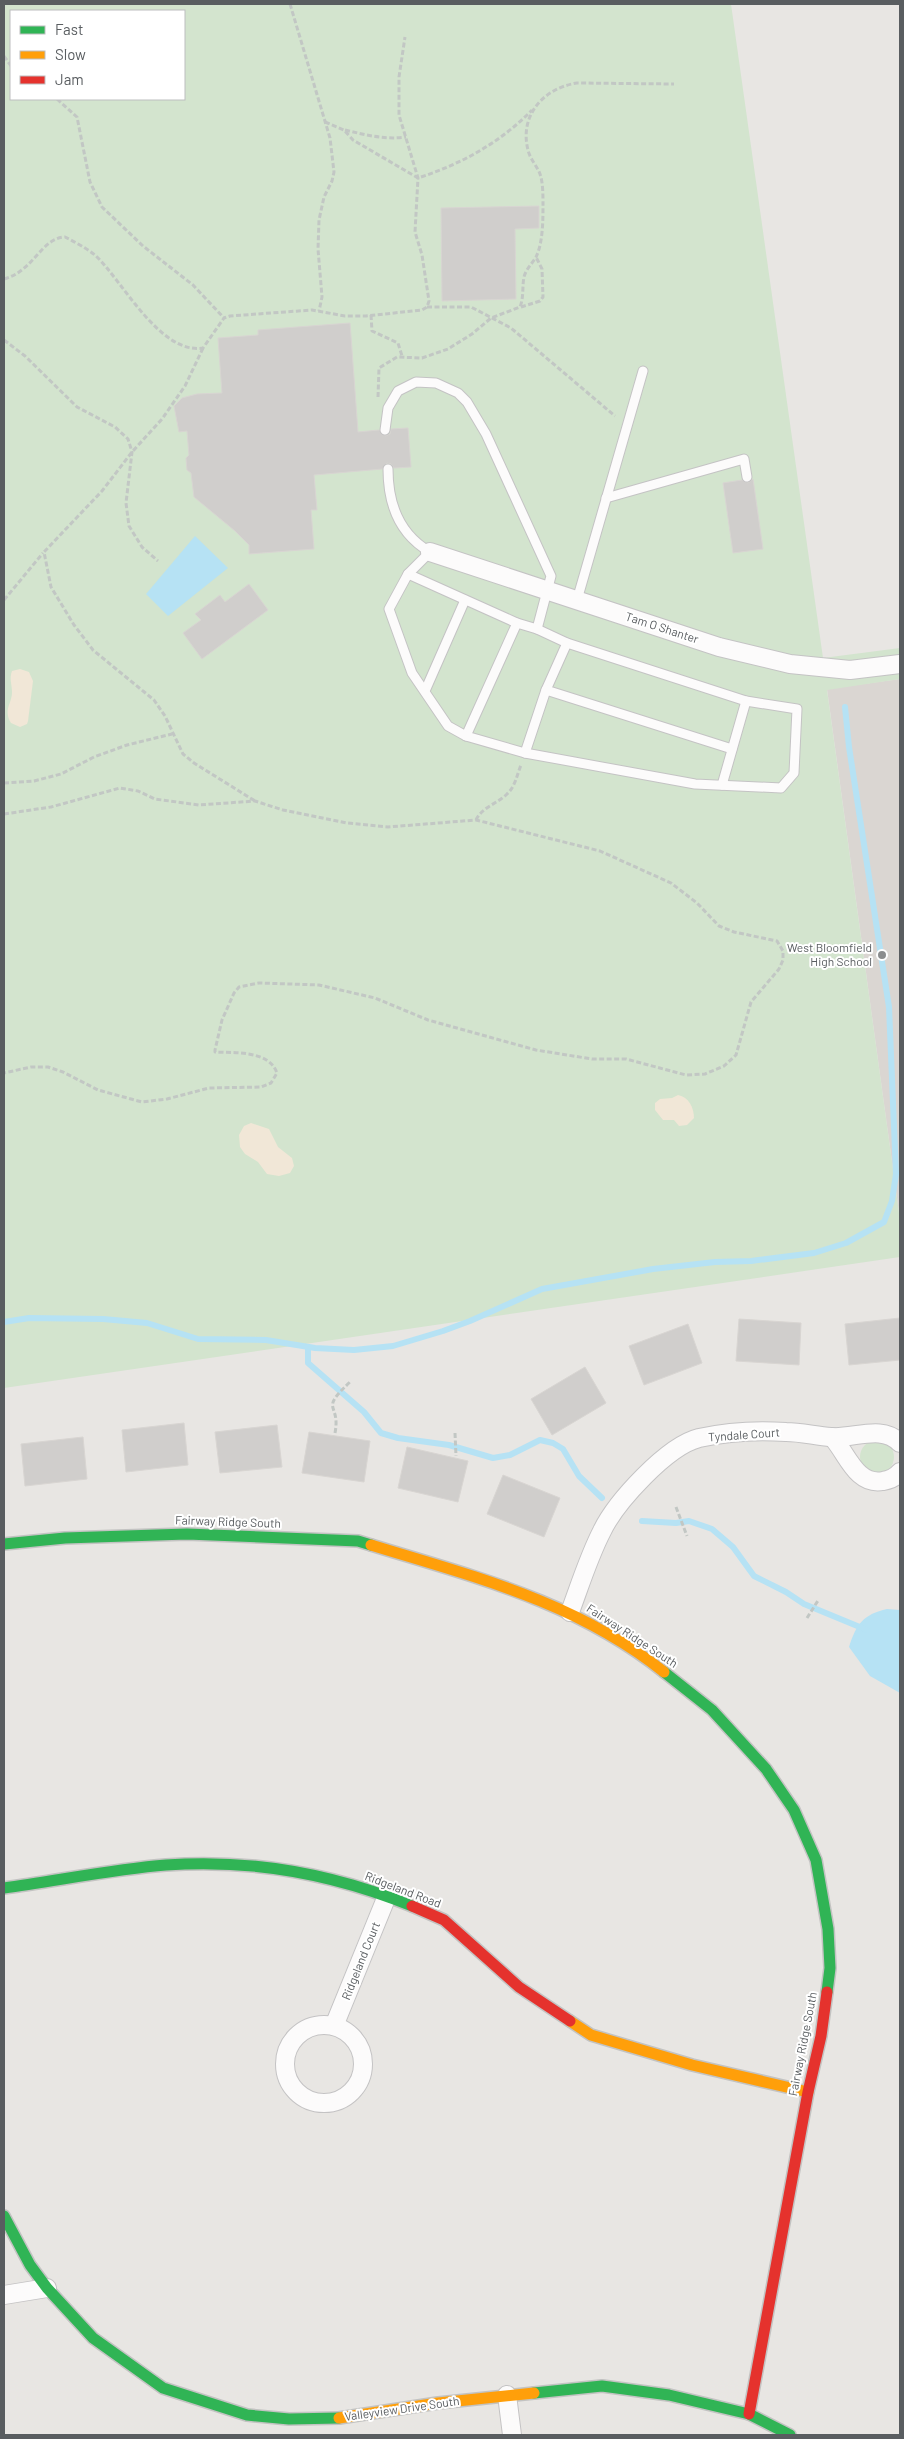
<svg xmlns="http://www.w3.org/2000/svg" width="904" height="2439" viewBox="0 0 904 2439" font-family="Barlow,sans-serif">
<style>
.education{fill:#dad6d2}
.green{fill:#d3e4ce;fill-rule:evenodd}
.sand{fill:#f1e7d7}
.water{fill:#b6e2f4}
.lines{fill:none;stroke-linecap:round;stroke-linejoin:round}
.stream{stroke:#b6e2f4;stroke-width:6}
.building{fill:#d0cecc;stroke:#d8d5d2}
.lane-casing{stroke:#c4c3c4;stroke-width:11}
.street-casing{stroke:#c4c3c4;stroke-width:20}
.fast-casing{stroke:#c3c3c2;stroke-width:14}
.slow-casing{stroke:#c3c3c2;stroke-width:14}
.jam-casing{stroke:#c3c3c2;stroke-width:14}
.path{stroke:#c2c7c4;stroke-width:3;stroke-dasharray:5 2.5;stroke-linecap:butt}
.lane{stroke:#fcfbfb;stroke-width:9}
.street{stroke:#fcfbfb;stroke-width:18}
.fast{stroke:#30b455;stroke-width:11}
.slow{stroke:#ff9f0a;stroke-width:11}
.jam{stroke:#e5322d;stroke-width:11}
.poi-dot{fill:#8b8d8e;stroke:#fff;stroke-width:2}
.labels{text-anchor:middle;stroke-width:4;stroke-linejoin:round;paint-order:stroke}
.street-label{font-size:12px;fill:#595d60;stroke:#fff}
.poi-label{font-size:12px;fill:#595d60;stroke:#fff;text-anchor:end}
</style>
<rect width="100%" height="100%" fill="#e8e6e3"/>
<path class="education" d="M900,679V1220L827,689Z"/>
<g class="green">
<path d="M4,4H731L823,658L900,648V679L827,690L900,1220V1257L4,1388ZM11,11H184V99H11Z"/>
<circle cx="877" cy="1457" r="17"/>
</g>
<g class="sand">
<path d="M20,669L29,672L33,681L28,721L27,724L20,727L11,723C3,709 12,704 12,692C12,684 9,679 12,671Z"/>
<path d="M678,1095C689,1097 694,1108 694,1118L687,1125L679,1126L674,1120H663L655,1110V1103L660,1099L672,1098Z"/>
<path d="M251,1123L269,1129L278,1147L292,1158L294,1166L290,1173L279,1176L267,1174L258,1162L245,1154L240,1147L239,1135L244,1126Z"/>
</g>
<g class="water">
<path d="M195,536L228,568L168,616L146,594Z"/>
<path d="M887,1609L900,1610V1693L870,1676L849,1647C856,1624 864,1614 887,1609Z"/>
</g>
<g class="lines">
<g class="stream">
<path d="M4,1322L29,1318L103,1319L147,1323L198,1339L266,1340L315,1348L354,1350L393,1346L443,1331L470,1321L542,1289L653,1269L715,1262L751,1261L814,1253L846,1243L884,1222L892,1201L896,1174L889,1007L849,747L845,707"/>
<path d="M308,1347V1363L364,1412L381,1433L398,1438L449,1445L493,1458L510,1455L540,1440L553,1443L563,1449L579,1476L602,1498"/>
<path d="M642,1521L676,1523L689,1521L712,1529L733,1547L754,1576L786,1592L804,1604L867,1630"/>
</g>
</g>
<g class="building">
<path d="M539,206V228L515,229L516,299L442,301L441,208Z"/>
<path d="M350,323L358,432L379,430L385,436L390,434L391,429L408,428L411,467L394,468L391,464L387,463L382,469L314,475L317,510H311L314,549L249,554V545L235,531L194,497L191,473L187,470L186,458L189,455L187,431L179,432L174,406L182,398L197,394L222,393L218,338L258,335V330Z"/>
<path d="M753,479L763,549L733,553L723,483L742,480L748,483Z"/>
<path d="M249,584L268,610L202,659L183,633L201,620L195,614L220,595L225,602Z"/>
<path d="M900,1318V1360L849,1365L845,1324Z"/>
<path d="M739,1319L801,1323L799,1365L736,1361Z"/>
<path d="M688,1324L702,1363L644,1385L629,1346Z"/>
<path d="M585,1367L606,1403L552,1435L531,1399Z"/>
<path d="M184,1423L188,1465L126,1472L122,1430Z"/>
<path d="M277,1425L282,1467L220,1473L215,1432Z"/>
<path d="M309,1432L370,1441L364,1482L302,1473Z"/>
<path d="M83,1437L87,1479L25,1486L21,1444Z"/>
<path d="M407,1447L468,1461L458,1502L398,1488Z"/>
<path d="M503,1475L560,1498L544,1537L487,1514Z"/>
</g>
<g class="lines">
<defs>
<g id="lane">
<path d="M385,430L388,408L398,391L416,382L436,383L458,393L467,402L486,434L551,576L537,629L517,623L466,736L448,726L412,673L389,609L408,574L430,552C399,534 388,503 388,469"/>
<path d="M606,498L744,459L747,477"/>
<path d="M408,574L517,623"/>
<path d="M577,600L643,371"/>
<path d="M546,690L567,643"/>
<path d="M425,691L465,600"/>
<path d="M466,736L525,753L695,784L781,788L794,773L797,709L746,701L567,643L537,629"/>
<path d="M525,753L546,690L732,749"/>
<path d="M722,785L746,701"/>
</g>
<g id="street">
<path d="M430,552L719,647L790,664L850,670L900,664"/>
<path d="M832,1437C847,1453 856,1486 883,1481C890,1480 895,1478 900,1472"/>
<path d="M570,1612C580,1585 589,1556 602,1531C616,1502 667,1446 699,1438C726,1432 758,1430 786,1432C801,1432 816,1436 831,1437C854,1439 882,1424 900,1443"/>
<circle cx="324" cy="2064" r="39"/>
<path d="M334,2026L387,1896"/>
<path d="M4,2295L47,2288"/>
<path d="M507,2395L512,2435"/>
</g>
<g id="fast">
<path d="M4,1544L65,1538L187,1534L358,1541L371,1545"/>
<path d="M664,1672L712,1710L766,1769L794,1810L816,1860L828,1929L830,1968L827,1992"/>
<path d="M4,1888C56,1881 114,1869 166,1865C250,1859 334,1874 412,1906"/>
<path d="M4,2216L30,2265L47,2288L93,2338L163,2388L247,2415L289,2419L339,2418"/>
<path d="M534,2393L602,2386L669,2395L749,2414L790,2435"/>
</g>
<g id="slow">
<path d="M371,1545C475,1577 577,1602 664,1672"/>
<path d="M570,2021L591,2035L692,2065L808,2092"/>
<path d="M339,2418L438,2403L534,2393"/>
</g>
<g id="jam">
<path d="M412,1906L444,1920L519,1987L570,2021"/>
<path d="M749,2414L808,2092L821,2036L827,1992"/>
</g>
</defs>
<use href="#lane" class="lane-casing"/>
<use href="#street" class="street-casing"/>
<use href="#fast" class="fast-casing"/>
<use href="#slow" class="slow-casing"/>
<use href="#jam" class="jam-casing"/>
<g class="path">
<path d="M290,4L330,138L334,172L332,181L324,197L319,220L318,249L322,297L319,311"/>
<path d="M4,56L11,66"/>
<path d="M57,99L77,117L90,182L102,207L143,246L193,285L224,318"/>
<path d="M325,122L344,130L353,140L418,178C461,164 500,143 532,110"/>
<path d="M345,130C366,135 385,140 406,137"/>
<path d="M4,279C34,271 41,238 65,237C75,242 86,248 95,255C122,280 160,355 203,348L224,318L230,316L312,310L345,316H366L422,310L427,307L429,301L422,255L415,232L418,178L399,115V77L405,37"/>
<path d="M427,307H471L511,328L615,416"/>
<path d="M521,307L540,301L543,297L542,269L536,257"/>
<path d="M371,315L372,331L398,343L402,356"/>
<path d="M4,340L25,356L77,407L115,427L128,439L132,452L126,503L129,526L142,547L158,561"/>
<path d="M203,348L185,386L162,419L132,452L102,491L44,552L51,587L74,625L93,650L154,700L165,716L183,754L194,763L255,801"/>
<path d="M378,397L379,368L397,357L422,358L448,349L472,334L491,318L520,307C524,297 522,287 524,277C526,269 532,264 536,257C543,243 543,220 543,204C543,196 543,182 540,174C537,166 530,159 528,150C519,115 544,88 577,83L674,84"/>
<path d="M4,600L43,553"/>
<path d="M4,783L34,781L61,774L94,757L127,745L172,734"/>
<path d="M4,814L51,807L120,788L138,791L155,799L199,805L255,801L283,810L347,823L388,827L476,820L600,851L671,883L697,903L719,926L734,932L777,941L783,951V960L779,969L751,1002L736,1055L724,1066L705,1074L686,1075L626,1059H592L536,1050L428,1020L375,998L319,985L259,983L239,987L234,993L222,1020L215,1050V1052C234,1053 269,1050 277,1073L271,1083L261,1087L209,1088L167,1099L142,1102L98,1090L63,1072L48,1067H31L4,1073"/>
<path d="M476,820C482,807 497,804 507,794C515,787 517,775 521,765"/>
<path d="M335,1433C341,1402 318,1412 350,1382"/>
<path d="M455,1433L456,1456"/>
<path d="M676,1507L687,1536"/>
<path d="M807,1618L819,1599"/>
</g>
<use href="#lane" class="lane"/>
<use href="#street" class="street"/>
<use href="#fast" class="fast"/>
<use href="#slow" class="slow"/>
<use href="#jam" class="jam"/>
</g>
<circle class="poi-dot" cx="882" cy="955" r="5"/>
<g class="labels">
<g class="street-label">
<text transform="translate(662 628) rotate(18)" y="4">Tam O Shanter</text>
<text transform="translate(744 1435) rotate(-4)" y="4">Tyndale Court</text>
<text transform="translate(228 1522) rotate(2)" y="4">Fairway Ridge South</text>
<text transform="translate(632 1636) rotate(33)" y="4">Fairway Ridge South</text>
<text transform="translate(403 1890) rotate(21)" y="4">Ridgeland Road</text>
<text transform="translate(361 1961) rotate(-68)" y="4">Ridgeland Court</text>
<text transform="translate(803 2044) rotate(-79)" y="4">Fairway Ridge South</text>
<text transform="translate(402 2409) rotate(-8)" y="4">Valleyview Drive South</text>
</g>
<g class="poi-label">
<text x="872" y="952">West Bloomfield<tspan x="872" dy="14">High School</tspan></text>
</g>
</g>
<rect width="904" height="2439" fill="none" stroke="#595d60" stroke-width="10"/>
<rect x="10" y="10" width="175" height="90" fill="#ffffff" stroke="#bdbebf"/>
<rect x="20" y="26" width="25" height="8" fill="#30b455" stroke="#bdbebf"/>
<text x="55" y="35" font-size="15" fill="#595d60">Fast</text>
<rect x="20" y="51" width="25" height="8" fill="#ff9f0a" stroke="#bdbebf"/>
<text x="55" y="60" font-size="15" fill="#595d60">Slow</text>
<rect x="20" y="76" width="25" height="8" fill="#e5322d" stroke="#bdbebf"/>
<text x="55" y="85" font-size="15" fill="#595d60">Jam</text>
</svg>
